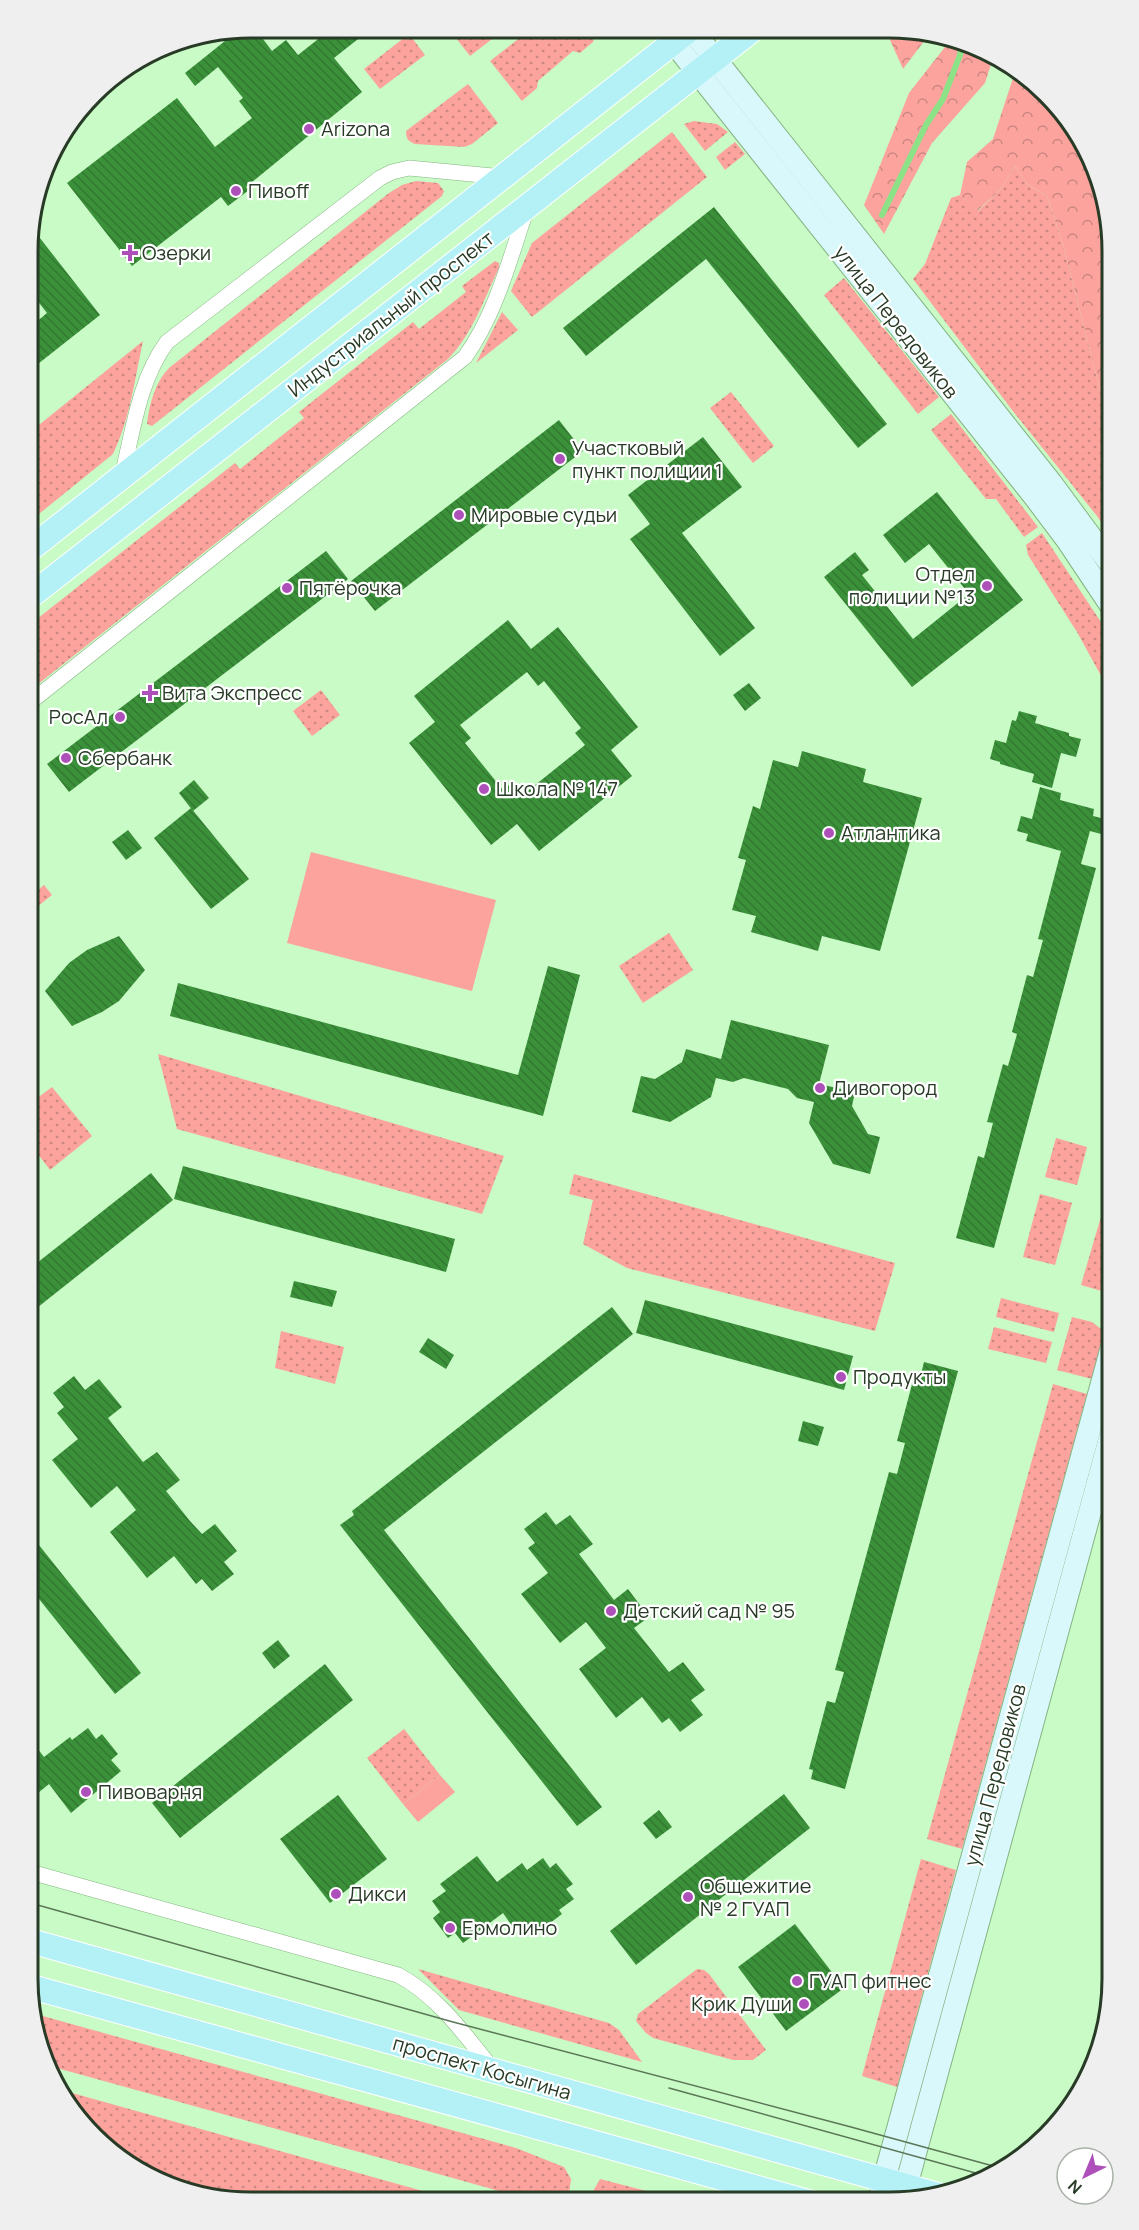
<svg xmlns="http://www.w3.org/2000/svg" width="1139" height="2230" viewBox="0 0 1139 2230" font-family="Manrope,sans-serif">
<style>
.green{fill:url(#green-dots)}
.forest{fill:url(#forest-crowns)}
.pitch{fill:#fca39e}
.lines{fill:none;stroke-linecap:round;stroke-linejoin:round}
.stream{stroke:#8be287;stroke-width:6}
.building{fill:url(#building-back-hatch);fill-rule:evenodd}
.street-casing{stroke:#85b482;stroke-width:16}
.secondary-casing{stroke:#85b482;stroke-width:24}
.primary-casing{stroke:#fff;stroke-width:26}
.street{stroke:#fff;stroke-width:15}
.secondary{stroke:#d9f8fb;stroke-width:22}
.primary{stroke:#b3f1f7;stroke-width:24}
.tram{stroke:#5a7758;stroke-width:1.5}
.poi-dot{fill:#ae50b9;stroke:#fff;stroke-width:2}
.labels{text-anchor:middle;stroke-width:4.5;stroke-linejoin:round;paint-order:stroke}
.poi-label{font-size:20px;fill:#283b26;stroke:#fff;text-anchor:start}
.street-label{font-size:20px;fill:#283b26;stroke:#fff}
.rim{fill:none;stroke:#283b26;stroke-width:3}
</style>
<defs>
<pattern id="green-dots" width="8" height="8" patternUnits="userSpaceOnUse" patternTransform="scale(1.5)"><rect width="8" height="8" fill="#fca39e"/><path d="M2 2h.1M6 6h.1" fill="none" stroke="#cc8681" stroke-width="1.8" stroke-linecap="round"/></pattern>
<pattern id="forest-crowns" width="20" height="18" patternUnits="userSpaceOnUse" patternTransform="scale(1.5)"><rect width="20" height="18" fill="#fca39e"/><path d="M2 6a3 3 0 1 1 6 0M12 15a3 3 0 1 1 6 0" fill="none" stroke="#cc8681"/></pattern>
<pattern id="building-back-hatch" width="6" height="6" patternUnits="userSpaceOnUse" patternTransform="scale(1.5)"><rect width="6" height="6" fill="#3b913a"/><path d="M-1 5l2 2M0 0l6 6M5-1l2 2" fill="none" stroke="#327831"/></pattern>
</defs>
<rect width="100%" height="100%" fill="#c9fbc6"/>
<g class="green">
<path d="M448,28L505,29L470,56Z"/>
<path d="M531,29H584L594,41L580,53L573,51L538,81L537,88L522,101L490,61Z"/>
<path d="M409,34L425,55L380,89L364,69Z"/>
<path d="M468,84L498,123L472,144L464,147L415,144C408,141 406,139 406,131Z"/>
<path d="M694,121L717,124L728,132L705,151L684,124Z"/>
<path d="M672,132L707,177L532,317L511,291L532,243Z"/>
<path d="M735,142L745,154L725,170L716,157Z"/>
<path d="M1015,166L1027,184L1047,196L1063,244L1112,437V539L1097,516L1012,410L913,279L925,264L951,198L960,195L978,211L1000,190Z"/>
<path d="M416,181L438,183L444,191L442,196L152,426L147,424C149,405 155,382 169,368L389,193L402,185Z"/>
<path d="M495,261L499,263V268C484,299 472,335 448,359L28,692V626L235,463L240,469L304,418L299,412L413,322L419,329L466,292L462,286Z"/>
<path d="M844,278L939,397L918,414L824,295Z"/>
<path d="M502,312L518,330L476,363Z"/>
<path d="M143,341C135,378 130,419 113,454L29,522V433Z"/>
<path d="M731,392L774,446L753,463L710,408Z"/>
<path d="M951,414L1038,527L1024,537L996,499H986L931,430Z"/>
<path d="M1042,533L1099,619L1112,644V680L1105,683L1077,632L1028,555L1026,545Z"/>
<path d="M321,690L340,715L312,736L293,711Z"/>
<path d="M44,885L52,895L28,914V898Z"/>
<path d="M669,933L693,970L643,1003L619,966Z"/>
<path d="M158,1054L504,1156L482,1214L177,1129Z"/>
<path d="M52,1087L92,1136L50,1170L28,1141V1105Z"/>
<path d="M1056,1138L1087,1147L1077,1185L1045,1177Z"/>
<path d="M574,1174L895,1263L875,1331L627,1268L583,1244L593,1200L569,1194Z"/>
<path d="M1112,1179V1294L1081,1285Z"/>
<path d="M1040,1194L1072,1203L1055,1265L1023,1257Z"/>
<path d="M1001,1298L1059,1313L1054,1332L996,1317Z"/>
<path d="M1072,1317L1092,1322L1105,1332L1092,1379L1057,1370Z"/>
<path d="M994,1327L1052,1342L1046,1363L988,1349Z"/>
<path d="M281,1331L344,1347L335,1384L275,1368Z"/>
<path d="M1053,1384L1087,1394L962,1849L927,1839Z"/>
<path d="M404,1729L440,1775L403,1804L367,1758Z"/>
<path d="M921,1859L956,1870L897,2087L862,2076Z"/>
<path d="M418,1969L609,2023L619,2030L642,2062L459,2010Z"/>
<path d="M697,1969L704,1970L709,1974L766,2050L753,2060H733L653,2038L646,2033L636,2021L638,2014Z"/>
<path d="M32,2013L516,2148L564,2167L571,2179L568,2202H539L46,2065L39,2051Z"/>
<path d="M58,2089L462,2202L221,2201L165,2186L103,2148L65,2104Z"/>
<path d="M600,2179L689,2202H587Z"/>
</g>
<g class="forest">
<path d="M886,31H929L928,36L903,69Z"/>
<path d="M952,38L987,50L994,55L985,83L932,143L884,234L864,205L909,93Z"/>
<path d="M1016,69L1036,83L1075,127L1100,179L1112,250V437L1063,244L1047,196L1027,184L1015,166L1000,190L977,211L960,195L967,162L993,139Z"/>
</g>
<g class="pitch">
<path d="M311,852L496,900L472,991L287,943Z"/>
<path d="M440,1775L455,1792L418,1822L403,1804Z"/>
</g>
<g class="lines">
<path class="stream" d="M882,215L926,125L943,99L960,55L962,41"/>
</g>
<g class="building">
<path d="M254,27L272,51L286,40L298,55L322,36L315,27L372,28L334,58L362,92L246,187L249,190L228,206L221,197L132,266L67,183L177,98L215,147L252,118L239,101L243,98L218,67L195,86L185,73L240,29Z"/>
<path d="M714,207L887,424L858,448L706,259L586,356L563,328Z"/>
<path d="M29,224L100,315L29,371V328L47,313L29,290Z"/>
<path d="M559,420L583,451L375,611L351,581Z"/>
<path d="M703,437L742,487L682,533L755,628L720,656L630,539L650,524L628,495Z"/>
<path d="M937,492L1023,600L912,687L824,577L855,552L869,570L862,575L913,639L969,594L929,544L905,563L883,535Z"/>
<path d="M326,551L348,579L69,792L47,764Z"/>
<path d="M508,620L531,649L558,627L638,727L611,750L632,776L539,851L517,824L491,845L409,743L435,722L414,696ZM527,672L538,686L544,681L581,728L575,733L585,745L519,798L509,785L503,790L465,743L471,738L460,725Z"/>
<path d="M749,683L761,698L745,711L733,695Z"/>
<path d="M1019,711L1037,716L1035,723L1069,733V736L1081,739L1076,757L1061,753L1052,788L1032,782L1034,774L1000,764V762L990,759L995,740L1006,743L1012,720L1016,721Z"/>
<path d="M802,751L866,769L863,782L922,798L880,951L822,936L818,951L751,932L756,916L732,910L746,860L738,858L753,806L760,809L773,760L798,767Z"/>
<path d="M194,780L209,798L193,811L179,793Z"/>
<path d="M1040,787L1061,793L1060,800L1094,809L1093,816L1105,819L1101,834L1090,831L1081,864L1096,868L994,1248L956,1238L978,1156L984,1158L993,1123L987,1122L1003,1064L1008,1066L1017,1034L1012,1032L1027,975L1033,977L1043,940L1038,939L1061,851L1026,841L1028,834L1017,831L1021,816L1032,819Z"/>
<path d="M191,808L249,879L211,909L154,838Z"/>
<path d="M128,830L142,848L126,860L112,842Z"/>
<path d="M119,936L145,970L119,1001L102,1012L72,1026L45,991L69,963L87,950Z"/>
<path d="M548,966L580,975L543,1116L170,1016L178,983L518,1075Z"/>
<path d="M731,1020L829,1045L819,1084L855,1092L852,1106L868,1134L880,1137L870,1174L833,1164L809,1123L814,1102L797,1098L788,1089L744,1078L733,1082L716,1078L711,1097L670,1122L632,1112L641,1076L655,1079L682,1062L686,1049L721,1059Z"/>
<path d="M183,1166L455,1239L446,1272L174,1199Z"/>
<path d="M151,1173L173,1200L28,1315V1270Z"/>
<path d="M294,1281L337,1291L332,1307L290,1297Z"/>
<path d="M645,1300L853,1356L844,1390L636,1333Z"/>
<path d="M612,1307L633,1334L384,1530L602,1807L577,1826L340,1525L354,1515L352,1511Z"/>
<path d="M428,1338L454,1355L446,1369L419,1352Z"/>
<path d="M924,1362L958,1371L845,1789L811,1779L813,1770L809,1769L827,1701L835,1703L844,1672L835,1670L889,1472L897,1474L905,1443L897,1441L915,1373L921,1374Z"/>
<path d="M74,1376L85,1390L99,1379L122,1407L108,1418L118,1431L143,1462L157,1452L180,1480L166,1491L190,1521L202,1534L215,1524L237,1551L224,1562L234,1574L212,1591L202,1579L196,1584L174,1556L147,1578L110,1532L136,1510L117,1486L91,1508L52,1460L78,1439L57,1413L64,1407L53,1393Z"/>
<path d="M803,1421L824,1427L818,1446L798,1441Z"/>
<path d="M546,1512L556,1525L570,1515L593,1544L579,1554L614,1600L628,1589L649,1617L634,1628L669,1672L683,1662L705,1690L691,1700L703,1715L680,1732L669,1718L662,1723L642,1697L616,1718L579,1669L606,1648L586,1622L560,1643L521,1594L548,1573L528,1548L535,1543L524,1529Z"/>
<path d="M27,1530L141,1673L115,1694L27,1584Z"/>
<path d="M278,1640L290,1656L274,1669L262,1653Z"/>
<path d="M325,1664L353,1700L180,1838L152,1803Z"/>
<path d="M88,1728L96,1739L102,1734L118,1754L111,1760L121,1771L71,1813L49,1784L27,1802V1735L44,1757L70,1737L72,1740Z"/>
<path d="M784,1794L810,1828L636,1965L610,1931Z"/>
<path d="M338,1795L387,1859L330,1903L280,1839Z"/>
<path d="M659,1810L672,1827L656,1839L643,1823Z"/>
<path d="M477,1856L497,1882L522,1863L527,1870L543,1858L550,1868L556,1863L573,1884L566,1889L574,1899L559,1910L562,1914L533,1936L523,1924L515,1930L503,1913L463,1943L455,1933L448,1938L433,1918L440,1912L432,1901L446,1891L440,1884Z"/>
<path d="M795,1924L844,1988L786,2031L738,1967Z"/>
</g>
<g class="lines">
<defs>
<g id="street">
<path d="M122,476C133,431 139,380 167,342L380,178L392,172L409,168L503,177"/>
<path d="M28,704L465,357C496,314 510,258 527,208"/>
<path d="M27,1871L398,1975C438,1996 466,2036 494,2071"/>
</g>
<g id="secondary">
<path d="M664,30L1035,497L1068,541L1112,607"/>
<path d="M692,30L1051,483L1112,566"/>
<path d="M902,2201L1112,1431"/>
<path d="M879,2203L884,2180L1112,1347"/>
</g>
<g id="primary">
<path d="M29,550L689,30"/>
<path d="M28,598L752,30"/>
<path d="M27,1940L938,2195"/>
<path d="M28,1986L812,2203"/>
</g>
</defs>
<use href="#street" class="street-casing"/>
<use href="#secondary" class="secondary-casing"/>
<use href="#primary" class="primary-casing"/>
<use href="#street" class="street"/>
<use href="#secondary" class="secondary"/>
<use href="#primary" class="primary"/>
<g class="tram">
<path d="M27,1902L453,2022L851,2127L1004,2169"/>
<path d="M669,2088L990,2177"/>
</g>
</g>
<g class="poi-dot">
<circle cx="309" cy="129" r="6"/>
<circle cx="236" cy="191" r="6"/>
<path d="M127 244h6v6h6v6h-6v6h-6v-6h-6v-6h6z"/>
<circle cx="560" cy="459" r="6"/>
<circle cx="459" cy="515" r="6"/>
<circle cx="987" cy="586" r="6"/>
<circle cx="287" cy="588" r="6"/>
<path d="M147 684h6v6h6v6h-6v6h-6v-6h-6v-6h6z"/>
<circle cx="120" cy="717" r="6"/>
<circle cx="66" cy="758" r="6"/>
<circle cx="484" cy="789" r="6"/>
<circle cx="829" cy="833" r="6"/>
<circle cx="820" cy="1088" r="6"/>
<circle cx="841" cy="1377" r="6"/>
<circle cx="611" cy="1611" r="6"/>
<circle cx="86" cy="1792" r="6"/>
<circle cx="336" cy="1894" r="6"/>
<circle cx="688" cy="1897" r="6"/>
<circle cx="450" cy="1928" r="6"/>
<circle cx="797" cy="1981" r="6"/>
<circle cx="804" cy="2004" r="6"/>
</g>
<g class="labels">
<g class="poi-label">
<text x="321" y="136">Arizona</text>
<text x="248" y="198">Пивoff</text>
<text x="142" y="260">Озерки</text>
<text x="572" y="455">Участковый<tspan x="572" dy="23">пункт полиции 1</tspan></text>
<text x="471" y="522">Мировые судьи</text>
<text x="975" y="581" text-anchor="end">Отдел<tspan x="975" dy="23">полиции №13</tspan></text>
<text x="299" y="595">Пятёрочка</text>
<text x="162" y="700">Вита Экспресс</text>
<text x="108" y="724" text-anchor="end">РосАл</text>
<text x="78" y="765">Сбербанк</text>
<text x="496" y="796">Школа № 147</text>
<text x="841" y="840">Атлантика</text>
<text x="832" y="1095">Дивогород</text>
<text x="853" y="1384">Продукты</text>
<text x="623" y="1618">Детский сад № 95</text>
<text x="98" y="1799">Пивоварня</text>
<text x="700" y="1893">Общежитие<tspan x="700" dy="23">№ 2 ГУАП</tspan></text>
<text x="348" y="1901">Дикси</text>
<text x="462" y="1935">Ермолино</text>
<text x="809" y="1988">ГУАП фитнес</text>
<text x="792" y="2011" text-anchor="end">Крик Души</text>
</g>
<g class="street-label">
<text transform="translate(391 314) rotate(-38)" y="7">Индустриальный проспект</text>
<text transform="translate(896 322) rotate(52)" y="7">улица Передовиков</text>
<text transform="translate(995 1775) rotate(-75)" y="7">улица Передовиков</text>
<text transform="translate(482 2068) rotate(16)" y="7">проспект Косыгина</text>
</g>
</g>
<path d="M0 0H1139V2230H0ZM251 38H889A213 213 0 0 1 1102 251V1979A213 213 0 0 1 889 2192H251A213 213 0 0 1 38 1979V251A213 213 0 0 1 251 38Z" fill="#eeefee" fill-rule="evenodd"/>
<path class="rim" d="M251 38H889A213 213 0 0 1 1102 251V1979A213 213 0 0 1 889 2192H251A213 213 0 0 1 38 1979V251A213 213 0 0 1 251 38Z"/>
<g transform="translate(1085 2176) rotate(223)"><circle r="28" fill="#ffffff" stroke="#a9b1a8" stroke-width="1.5"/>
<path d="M0-4.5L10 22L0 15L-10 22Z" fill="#ae50b9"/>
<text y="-9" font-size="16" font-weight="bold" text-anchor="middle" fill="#283b26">N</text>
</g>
</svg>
